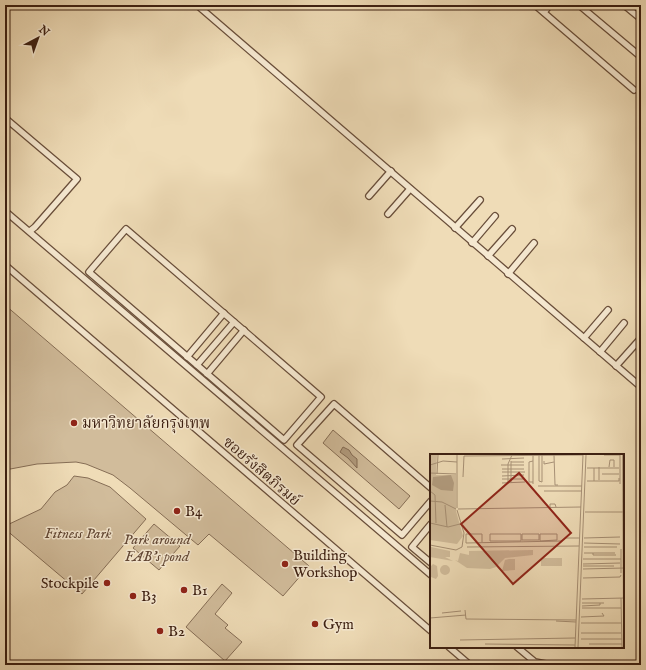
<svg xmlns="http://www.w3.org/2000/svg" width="646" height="670" viewBox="0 0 646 670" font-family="'IM FELL English','Noto Serif Thai',serif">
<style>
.green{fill:#d1bc9b;stroke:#866e56}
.water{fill:#b29c7f;stroke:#836a53}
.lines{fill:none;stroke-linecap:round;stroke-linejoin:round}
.street-casing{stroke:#694e3a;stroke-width:8}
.street{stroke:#f5e8d0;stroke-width:5.5}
.poi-dot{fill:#8f2418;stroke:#f5e8d0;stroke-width:1.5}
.labels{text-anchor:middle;stroke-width:3;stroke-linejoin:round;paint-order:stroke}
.poi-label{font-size:15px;fill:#3c1f11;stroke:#f5e8d0;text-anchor:start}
.street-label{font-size:15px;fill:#3c1f11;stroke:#f5e8d0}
.park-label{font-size:15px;font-style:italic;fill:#614634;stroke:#f5e8d0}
.inset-river{fill:none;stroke:#b29c7f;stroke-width:2}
.inset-road{fill:none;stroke:#a79075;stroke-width:1}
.view{fill:#8f2418;fill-opacity:0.15;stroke:#8f2418;stroke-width:2}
.inset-edge{fill:none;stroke:#3c1f11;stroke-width:2}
</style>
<rect width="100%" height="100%" fill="#efdcb7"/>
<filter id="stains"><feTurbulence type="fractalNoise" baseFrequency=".005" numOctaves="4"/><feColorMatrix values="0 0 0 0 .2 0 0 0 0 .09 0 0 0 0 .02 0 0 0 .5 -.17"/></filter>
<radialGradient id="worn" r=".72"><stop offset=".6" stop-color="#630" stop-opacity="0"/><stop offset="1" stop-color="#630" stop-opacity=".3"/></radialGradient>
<g class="green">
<path d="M5,305L309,566L283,596L209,534L198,545L130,488L113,475L86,464L76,462L37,464L5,470Z"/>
<path d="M333,430L410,496L399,509L323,443Z"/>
<path d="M74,476L88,478L110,487L146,519L82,594L5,529V526L41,509L55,492L67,485Z"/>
<path d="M154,524L180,546L159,570L133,548Z"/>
<path d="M222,584L232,593L215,614L228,625L225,628L242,642L225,661L186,627Z"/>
</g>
<path class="water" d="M343,447L349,450L352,455L357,459V468L348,458L340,452Z"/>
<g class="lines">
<defs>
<g id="street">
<path d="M197,5L641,387"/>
<path d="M535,5L634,90"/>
<path d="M579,5L641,57"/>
<path d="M624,5L641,19"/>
<path d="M544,12L550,5"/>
<path d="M5,118L77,179L35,227L30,231"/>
<path d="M369,196L391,171"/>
<path d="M5,211L431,575"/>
<path d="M388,214L410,189"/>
<path d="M455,228L480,200"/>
<path d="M126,229L321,397L284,440L89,272Z"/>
<path d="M472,243L495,216"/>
<path d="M488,256L512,229"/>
<path d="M5,265L431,631"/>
<path d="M508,274L534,243"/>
<path d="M584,338L608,310"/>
<path d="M600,352L624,323"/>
<path d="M187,357L224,313"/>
<path d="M197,365L234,322"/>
<path d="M616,366L641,338"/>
<path d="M207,374L244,330"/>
<path d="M431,488L334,404L297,445L402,535L431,501"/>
<path d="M431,524L412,547L431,563"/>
<path d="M449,647L470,665"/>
<path d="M517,647L535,662L551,665"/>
</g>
</defs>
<use href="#street" class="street-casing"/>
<use href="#street" class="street"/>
</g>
<g class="poi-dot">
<circle cx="74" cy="423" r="4"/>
<circle cx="177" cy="511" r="4"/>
<circle cx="285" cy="564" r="4"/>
<circle cx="107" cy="583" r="4"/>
<circle cx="184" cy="590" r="4"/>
<circle cx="133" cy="596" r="4"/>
<circle cx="315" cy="624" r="4"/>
<circle cx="160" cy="631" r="4"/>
</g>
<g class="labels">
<g class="poi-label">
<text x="82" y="428">มหาวิทยาลัยกรุงเทพ</text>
<text x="185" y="516">B4</text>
<text x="293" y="560">Building<tspan x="293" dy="17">Workshop</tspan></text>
<text x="99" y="588" text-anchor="end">Stockpile</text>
<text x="192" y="595">B1</text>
<text x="141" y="601">B3</text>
<text x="323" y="629">Gym</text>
<text x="168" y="636">B2</text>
</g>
<g class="street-label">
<text transform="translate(262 471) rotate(41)" y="5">ซอยรังสิตภิรมย์</text>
</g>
<g class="park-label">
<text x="78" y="538">Fitness Park</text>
<text x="157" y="544">Park around<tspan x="157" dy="17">FAB's pond</tspan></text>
</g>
</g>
<g transform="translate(430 454)">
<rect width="194" height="194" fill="#efdcb7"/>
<path d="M0,1H7L6,21H26V57L33,82L27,90L0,86ZM1,93L20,97V103H15L23,107L0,103ZM103,96V101L75,104L66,113L60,115L37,114L25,106L28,107L30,99L39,101V97ZM111,104H132V112H111ZM79,105H85V116L72,117L75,106ZM3,110L7,112L8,122L6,125L1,123L0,113ZM10 116a5 5 0 1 1 10 0a5 5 0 1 1-10 0Z" fill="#d1bc9b"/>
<path d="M21,21L24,29L23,37L11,36L2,31L3,23Z" fill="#b29c7f"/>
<path class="inset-river" d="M193,1L194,164"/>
<path class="inset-road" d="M103,1V30M109,1V27L112,28V1M124,1L125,31H128M174,1H190V30M72,5L94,4M103,7L99,8V28H103M114,7V10L124,8M81,8H94M0,11L13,7L27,8M71,11H94M169,13V26M179,13L180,6H184V13M157,14H189M164,14V27M72,15H94M72,18H95M0,19L26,20M7,20L8,1M172,20H189M72,22L94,21M33,23L34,2L153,1M72,25H94M157,27H189V24M81,28V7M72,29L95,28M78,29V10L82,1M108,32H152M0,37L5,41L6,69M114,37H152M0,47L12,48L26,55M15,51L17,73M27,54V1M120,54V50H125L126,53M28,55L151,53M155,58H194M0,69L18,73L30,70M60,80H91V87H60ZM92,80H109V86H92ZM110,80H127V86L110,87ZM154,84L190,83M52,88V80H36V89L131,87L136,84H150M154,89L190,90M0,91L26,96L32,93L34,79L27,56M37,93L149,92M154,93H187M191,95V119M154,99H185M163,99V101H186M153,105H191M153,110L190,109M153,112H184M153,115L194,114M153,124L190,123L191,121M191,144L192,193M152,145L194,144M152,149H174M152,152L170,151V149M152,154H191M35,156L36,165L146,166M12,159L31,157M151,163L174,162L172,159M0,164L36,161M126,167L146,168M151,169H191M151,179H191M151,185H192M30,186L145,184M55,190L145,191M159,190H192M145,193L153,1M148,193L156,1"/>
<path class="view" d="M89,19L141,79L83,130L31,70Z"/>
<rect width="194" height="194" class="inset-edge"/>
</g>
<rect width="646" height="670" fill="none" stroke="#efdcb7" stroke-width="20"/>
<rect x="6" y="6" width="634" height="658" fill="none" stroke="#3c1f11" stroke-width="2"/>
<rect x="10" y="10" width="626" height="650" fill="none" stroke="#3c1f11"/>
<g transform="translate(38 38) rotate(41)" stroke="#f5e8d0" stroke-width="3" paint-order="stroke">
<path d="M0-3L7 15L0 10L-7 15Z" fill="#3c1f11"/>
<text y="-6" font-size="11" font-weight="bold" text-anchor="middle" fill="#3c1f11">N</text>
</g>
<rect width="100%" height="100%" filter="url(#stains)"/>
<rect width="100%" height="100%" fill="url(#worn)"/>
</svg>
